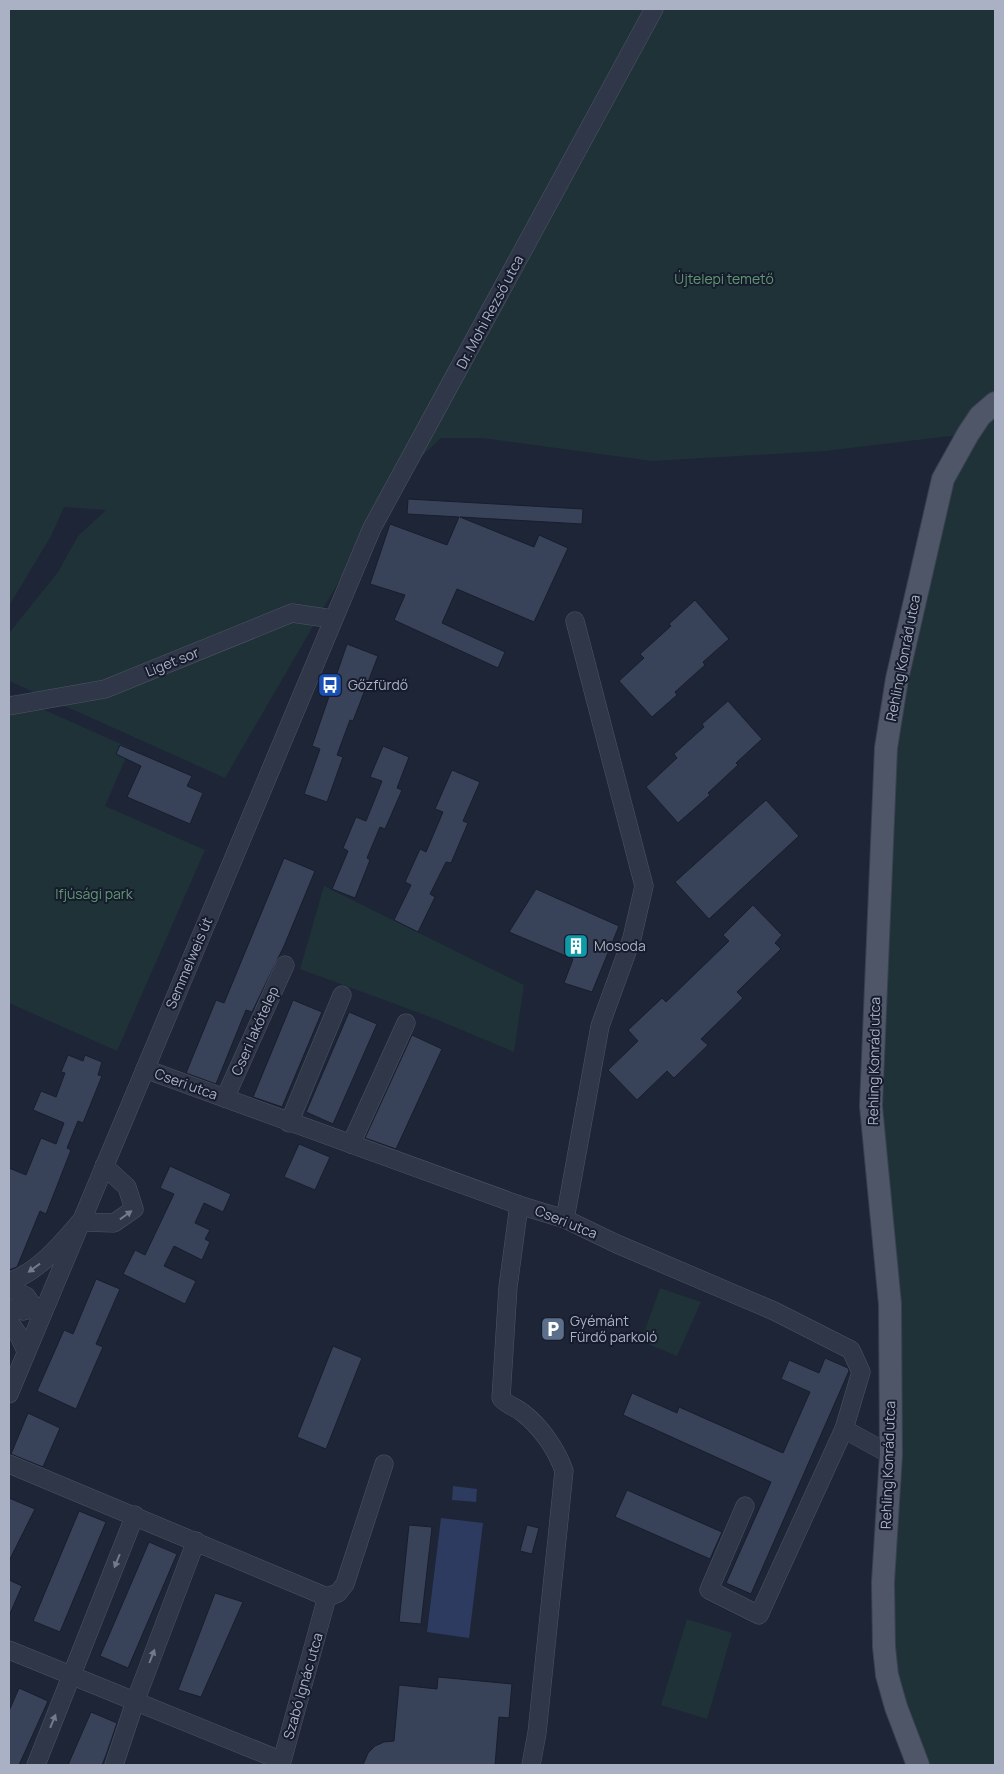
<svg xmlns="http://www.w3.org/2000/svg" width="1004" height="1774" viewBox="0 0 1004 1774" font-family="Manrope,sans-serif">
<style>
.green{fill:#1f3238}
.water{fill:#2c3b5f}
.building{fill:#384258;stroke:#181e2e}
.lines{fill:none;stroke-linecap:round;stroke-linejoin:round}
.minor-casing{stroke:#4e5466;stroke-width:19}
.major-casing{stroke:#3a4051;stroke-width:24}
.minor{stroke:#303748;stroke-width:18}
.major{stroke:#4e5668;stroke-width:22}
.oneway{fill:#737a8d}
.labels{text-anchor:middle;stroke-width:4;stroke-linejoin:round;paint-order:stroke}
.park-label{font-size:14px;fill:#609773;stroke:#161c2c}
.street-label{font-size:14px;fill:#aab1c5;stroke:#161c2c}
.poi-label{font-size:14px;fill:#aab1c5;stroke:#161c2c;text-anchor:start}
</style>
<rect width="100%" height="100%" fill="#1d2537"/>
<g class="green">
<path d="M9,9H995V1765H918L896,1708L878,1187L897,679L967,434L825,451L652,461L482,438H441L399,478L225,778L9,681V633L58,572L78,536L106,510L64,507L51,536L9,606Z"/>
<path d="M9,694L130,748L105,806L205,850L117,1051L9,1003Z"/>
<path d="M324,886L524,985L514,1052L433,1018L300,969Z"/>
<path d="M660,1288L701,1302L677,1356L641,1341Z"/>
<path d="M687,1619L732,1633L707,1719L661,1705Z"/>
</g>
<g class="water">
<path d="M453,1486L477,1489L476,1502L452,1500Z"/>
<path d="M441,1518L483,1523L469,1638L427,1632Z"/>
</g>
<g class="building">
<path d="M408,499L583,509L582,524L460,517L534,547L539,535L568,548L534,622L457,589L442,623L505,652L498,668L394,620L405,595L370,584L390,524L447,545L459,517L407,514Z"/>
<path d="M695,600L729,639L703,662L705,665L675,692L677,695L652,717L619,681L644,658L640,654L671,626L669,624Z"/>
<path d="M347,644L378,656L353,721L350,720L337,755L343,757L327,802L304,794L320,749L312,746Z"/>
<path d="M728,701L762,739L736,763L738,765L708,793L710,795L678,823L646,787L677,758L674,754L704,727L702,724Z"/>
<path d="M120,745L192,776L187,786L203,793L190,824L127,797L141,766L116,754Z"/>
<path d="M383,746L409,757L397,788L402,790L385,829L380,827L367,858L370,860L355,898L332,889L348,851L343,848L356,817L366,821L382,781L370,777Z"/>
<path d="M452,770L480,782L463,821L468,823L451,863L446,862L430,894L435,897L418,932L394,920L411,885L405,882L420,849L426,852L443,812L435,809Z"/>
<path d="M766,800L799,836L709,919L675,882Z"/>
<path d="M284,858L315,871L284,946L252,1012L246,1010L216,1084L186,1073L216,1000L224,1003Z"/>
<path d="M536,889L619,926L592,992L564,983L573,959L509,932Z"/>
<path d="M753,905L782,935L775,943L781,949L737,992L743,998L701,1039L708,1045L674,1078L667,1071L637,1100L608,1070L638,1041L628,1030L662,998L666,1002L729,941L723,935Z"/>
<path d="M293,1000L322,1012L282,1107L253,1097Z"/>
<path d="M349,1012L377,1024L333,1124L306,1112Z"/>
<path d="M412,1035L442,1049L396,1149L365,1138Z"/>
<path d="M68,1055L83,1061L85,1055L102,1062L98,1075L102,1076L83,1123L78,1121L67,1148L71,1150L46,1214L40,1211L17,1267L9,1270V1168L26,1175L41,1138L56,1144L64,1123L33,1110L41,1091L56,1097L65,1073L61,1072Z"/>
<path d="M299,1144L330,1157L315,1190L284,1177Z"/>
<path d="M170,1166L231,1194L223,1212L204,1203L195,1223L210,1230L205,1239L210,1242L202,1260L174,1246L164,1266L196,1281L185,1304L123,1274L135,1250L145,1255L174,1194L160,1188Z"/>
<path d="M96,1279L120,1289L96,1344L103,1347L76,1409L37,1391L64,1330L73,1334Z"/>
<path d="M333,1346L362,1358L326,1449L297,1437Z"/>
<path d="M825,1358L848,1368L849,1371L751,1594L726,1583L771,1482L623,1415L632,1393L677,1413L679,1407L783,1453L810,1392L781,1379L789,1360L819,1373Z"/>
<path d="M28,1413L60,1428L43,1467L11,1454Z"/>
<path d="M627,1490L722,1532L710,1559L615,1517Z"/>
<path d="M9,1498L35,1509L9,1561Z"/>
<path d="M79,1511L106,1522L60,1632L33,1621Z"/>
<path d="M409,1525L432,1527L421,1624L399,1622Z"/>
<path d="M527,1525L539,1528L532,1554L520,1551Z"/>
<path d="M149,1542L177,1554L128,1668L100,1656Z"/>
<path d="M9,1580L22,1586L9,1616Z"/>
<path d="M215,1593L243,1602L201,1697L178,1690Z"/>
<path d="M438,1677L512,1684L509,1718L499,1717L495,1765H363L368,1753L375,1746L384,1742L394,1741L399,1685L437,1689Z"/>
<path d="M19,1688L48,1701L19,1765H9V1711Z"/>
<path d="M91,1712L117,1723L106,1755L102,1765H68Z"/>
</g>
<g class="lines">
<defs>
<g id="minor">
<path d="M9,706L105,689L292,613L333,619"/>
<path d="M145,1069L519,1205L565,1219L617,1244L774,1311L851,1350L861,1372L844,1429L891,1455"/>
<path d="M225,1098L285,965"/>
<path d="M289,1123L342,995"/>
<path d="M351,1144L406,1023"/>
<path d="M519,1205L508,1287L501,1398C508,1406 516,1407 523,1413C541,1427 557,1450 564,1471L537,1733L531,1765"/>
<path d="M565,1219L600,1026L632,938L644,886L575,621"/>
<path d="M9,1282C39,1271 59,1246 80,1222L114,1223L134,1209L127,1187L104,1166"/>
<path d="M9,1288L26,1296L40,1316"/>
<path d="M9,1308L23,1311L44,1306"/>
<path d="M9,1321L19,1336L26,1351"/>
<path d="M9,1394L372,528L654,9"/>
<path d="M9,1464L327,1597"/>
<path d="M745,1506L709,1590L759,1615L844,1429"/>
<path d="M327,1597L338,1593L345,1584L384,1464"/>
<path d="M9,1650L282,1761L327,1597"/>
<path d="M36,1765L135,1515"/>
<path d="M114,1765L135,1702L196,1541"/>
</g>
<path id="major" d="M918,1765L896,1707L887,1675L884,1647L883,1582L891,1455L890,1304L871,1106L886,748L897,679L943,479L968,434L980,416L995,403"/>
</defs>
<use href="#minor" class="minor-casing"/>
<use href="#major" class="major-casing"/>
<use href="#minor" class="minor"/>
<use href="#major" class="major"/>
</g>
<defs><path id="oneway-solid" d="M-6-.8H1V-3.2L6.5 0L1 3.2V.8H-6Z" transform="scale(1.25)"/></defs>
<g class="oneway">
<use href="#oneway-solid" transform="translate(126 1215) rotate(-36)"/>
<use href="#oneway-solid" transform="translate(34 1268) rotate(144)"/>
<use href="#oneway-solid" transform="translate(117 1561) rotate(112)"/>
<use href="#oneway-solid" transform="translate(152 1656) rotate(-69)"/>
<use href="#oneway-solid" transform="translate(53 1721) rotate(-68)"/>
</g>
<defs>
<symbol id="bus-square" viewBox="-11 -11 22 22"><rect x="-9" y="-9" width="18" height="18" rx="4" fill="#1a4fb4" stroke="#161c2c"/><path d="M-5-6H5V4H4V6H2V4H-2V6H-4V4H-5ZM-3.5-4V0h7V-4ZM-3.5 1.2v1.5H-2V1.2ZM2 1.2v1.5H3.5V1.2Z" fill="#fff"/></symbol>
<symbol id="building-square" viewBox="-11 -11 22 22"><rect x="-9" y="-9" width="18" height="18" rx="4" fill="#0f9aa8" stroke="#161c2c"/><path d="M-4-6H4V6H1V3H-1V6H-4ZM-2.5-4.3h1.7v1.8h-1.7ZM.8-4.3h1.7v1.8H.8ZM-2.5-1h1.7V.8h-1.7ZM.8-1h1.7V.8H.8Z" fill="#fff"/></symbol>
<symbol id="parking-square" viewBox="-11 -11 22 22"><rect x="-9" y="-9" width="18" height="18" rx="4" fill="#5c6f8a" stroke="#161c2c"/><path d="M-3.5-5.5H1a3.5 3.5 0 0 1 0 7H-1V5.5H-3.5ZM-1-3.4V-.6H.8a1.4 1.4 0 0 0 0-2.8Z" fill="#fff"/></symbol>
</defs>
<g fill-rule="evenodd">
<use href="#bus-square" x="316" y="671" width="28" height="28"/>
<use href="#building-square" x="562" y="932" width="28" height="28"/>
<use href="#parking-square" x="539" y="1315" width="28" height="28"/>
</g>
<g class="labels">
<g class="park-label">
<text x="724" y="284">Újtelepi temető</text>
<text x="94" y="899">Ifjúsági park</text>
</g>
<g class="street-label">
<text transform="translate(490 312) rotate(-62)" y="5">Dr. Mohi Rezső utca</text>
<text transform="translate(903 658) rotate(-79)" y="5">Rehling Konrád utca</text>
<text transform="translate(172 662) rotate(-22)" y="5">Liget sor</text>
<text transform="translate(189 963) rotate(-67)" y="5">Semmelweis út</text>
<text transform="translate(255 1031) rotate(-66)" y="5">Cseri lakótelep</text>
<text transform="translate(874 1061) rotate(-89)" y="5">Rehling Konrád utca</text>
<text transform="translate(186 1084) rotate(20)" y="5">Cseri utca</text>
<text transform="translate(566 1222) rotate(22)" y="5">Cseri utca</text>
<text transform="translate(888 1465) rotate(-88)" y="5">Rehling Konrád utca</text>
<text transform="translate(303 1686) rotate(-74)" y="5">Szabó Ignác utca</text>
</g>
<g class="poi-label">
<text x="348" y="690">Gőzfürdő</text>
<text x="594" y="951">Mosoda</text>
<text x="570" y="1326">Gyémánt<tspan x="570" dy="16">Fürdő parkoló</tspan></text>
</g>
</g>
<rect width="1004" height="1774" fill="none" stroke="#aab1c5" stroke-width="20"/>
</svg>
